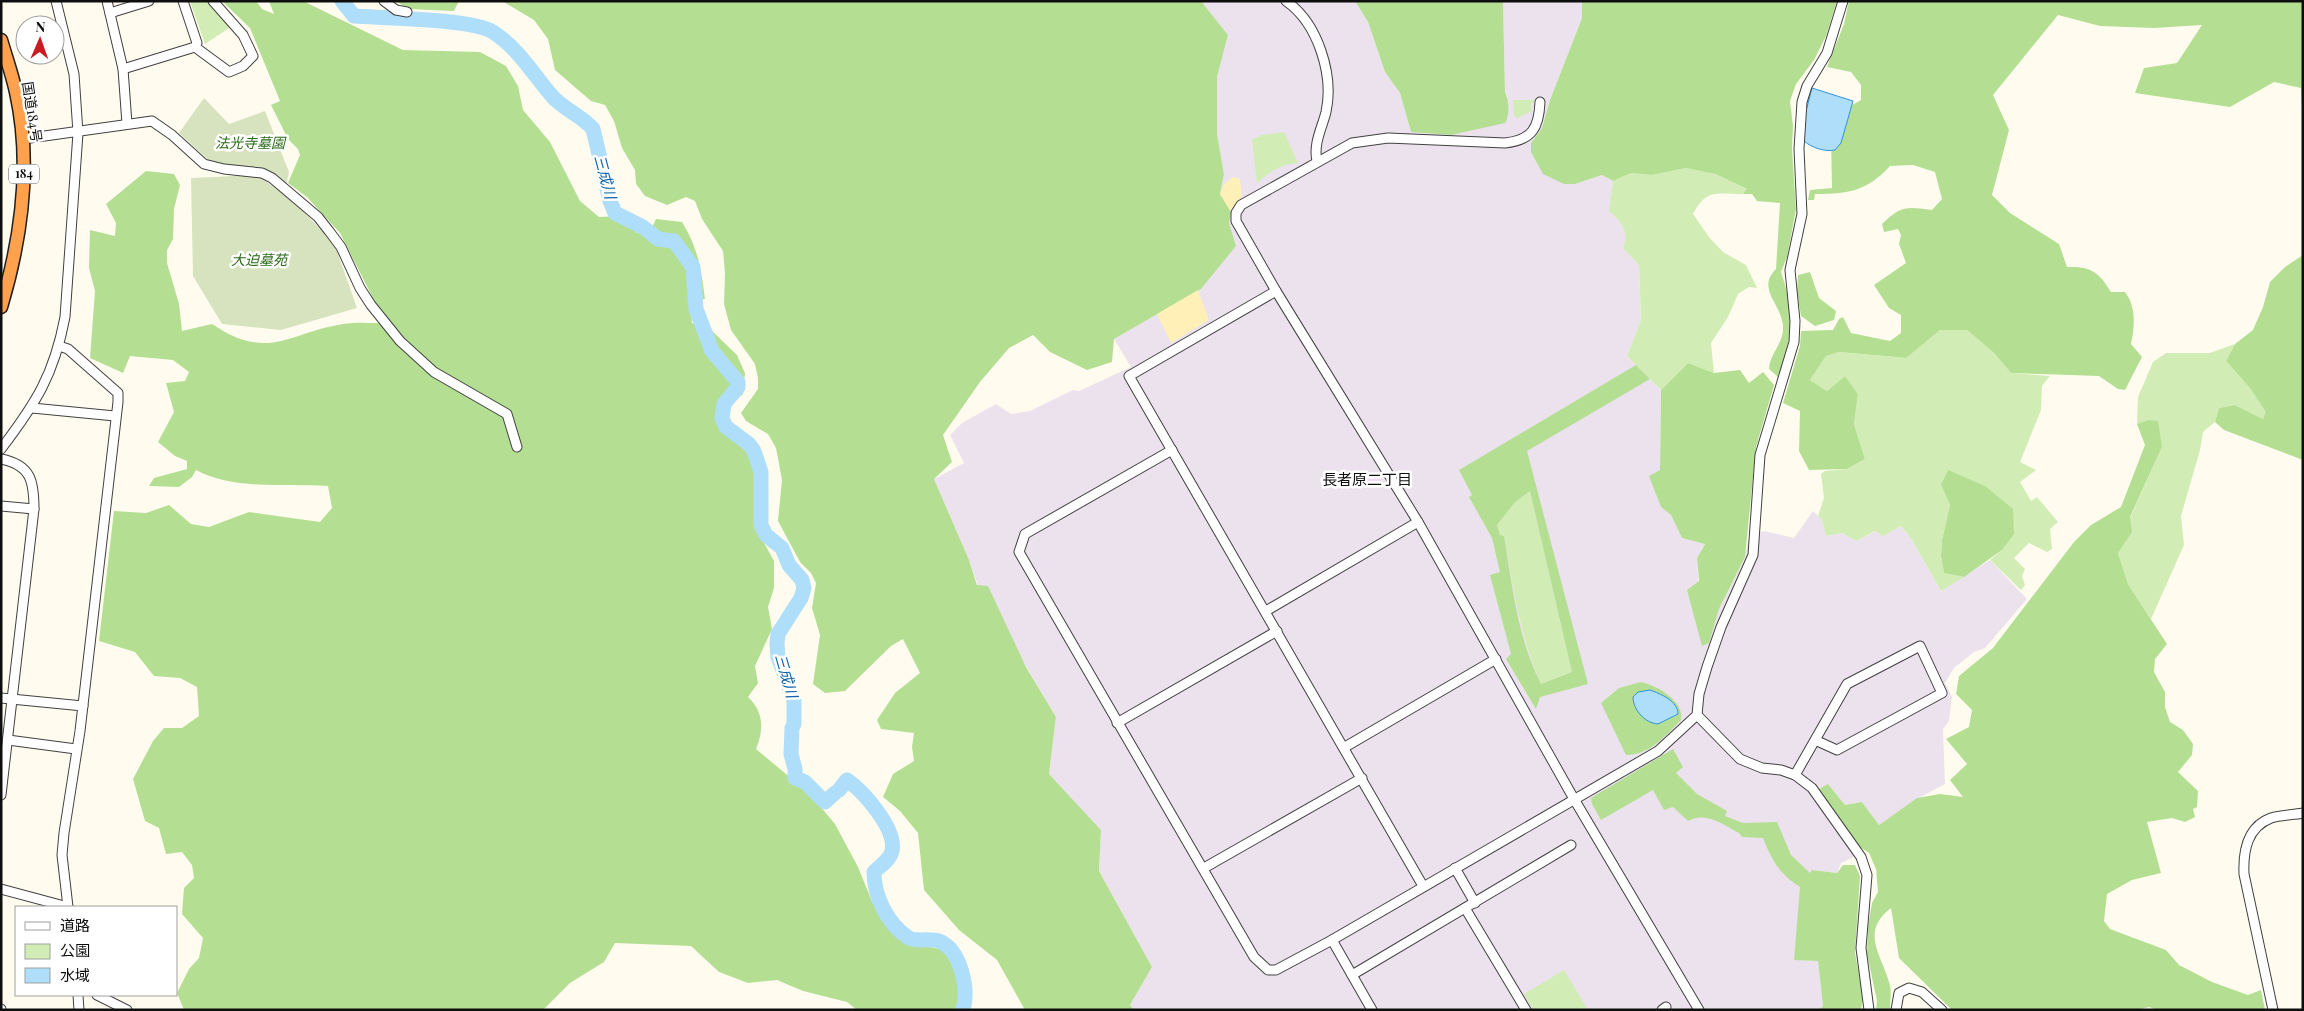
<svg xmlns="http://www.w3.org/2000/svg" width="2304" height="1011" viewBox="0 0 2304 1011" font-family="'Playfair Display','Noto Sans JP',serif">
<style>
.industrial{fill:#ece2ed}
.green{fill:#d1edb5}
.forest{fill:#b4df93;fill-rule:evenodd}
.sand{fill:#fff0b7}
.cemetery{fill:#d7e3be}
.water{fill:#afdefb;stroke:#3093d8}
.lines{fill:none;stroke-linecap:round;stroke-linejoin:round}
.river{stroke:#afdefb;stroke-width:15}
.minor-casing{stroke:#414141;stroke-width:11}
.highway-casing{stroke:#1f1f1f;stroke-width:15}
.minor{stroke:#fff;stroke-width:9}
.highway{stroke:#ffa14d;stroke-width:12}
.labels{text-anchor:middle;stroke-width:5;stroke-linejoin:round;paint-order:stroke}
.shield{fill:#fff;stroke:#565656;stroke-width:1}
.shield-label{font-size:12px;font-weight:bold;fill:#0e0e0e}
.street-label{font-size:14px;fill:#0e0e0e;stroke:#fff}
.park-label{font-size:14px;font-style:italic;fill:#296b19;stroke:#fff}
.water-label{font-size:15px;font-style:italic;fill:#0d63aa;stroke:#fff}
.neighbourhood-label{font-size:15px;fill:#0e0e0e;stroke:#fff}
</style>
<rect width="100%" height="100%" fill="#fffcef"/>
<path class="industrial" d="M1201,1H1355L1368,22L1385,72L1400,93L1411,132L1508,97L1505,92L1503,1H1582V18L1550,100L1542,128L1531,143L1575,184L1602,175L1613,181L1610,211L1623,225L1627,239L1623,248L1639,265L1641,320L1627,356L1661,390L1660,470L1650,476L1661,507L1671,515L1682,538L1705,543L1697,558L1702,645L1709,642L1719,609L1745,557L1749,536L1764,531L1794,538L1813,511L1822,520L1826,536L1842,533L1856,541L1876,531L1883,536L1901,526L1912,540L1941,591L1990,560L2027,599L1985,648L1974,652L1954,668L1945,683L1952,697L1949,721L1943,729L1945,784L1917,799L1879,825L1862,802L1845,805L1828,784L1819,789L1860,847L1852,858L1841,863L1837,873L1812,870L1794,959L1818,961L1823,1006L1819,1010H1134L1130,1005L1152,967L1099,871L1101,830L1049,774L1056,717L978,585L969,560L934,479L964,463L950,435L962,423L996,404L1011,414L1030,411L1073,390L1079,391L1131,367L1114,339L1201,289L1235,246L1229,223V216L1220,194L1224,174L1217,134V77L1228,35Z"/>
<g class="green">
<path d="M190,1H212L232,26L205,44Z"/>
<path d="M1513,100H1534V103H1531L1532,111L1517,118L1514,116Z"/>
<path d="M1284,132L1298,163C1280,164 1270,172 1257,183L1252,140L1262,135Z"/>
<path d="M1686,168L1716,173L1748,190L1743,194C1716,194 1707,188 1693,214L1709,237L1723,252L1746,265L1757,288L1749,287L1738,294L1728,317L1711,343L1714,373L1688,363L1661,390L1627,356L1641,320L1639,265L1623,248C1630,231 1621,222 1609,211L1613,181L1631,173L1652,175Z"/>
<path d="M1940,330H1967L1994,353L2011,373L2050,376L2042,386L2041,410L2020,462L2036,470L2020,482L2031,501L2037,497L2058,522L2050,529L2052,549L2047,552L2029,543L2014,558L2025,569L2022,576L2025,585L2021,590L1990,560L2002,550L1941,485L1950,505L1942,540L1941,556L1944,573L1964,577L1941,591L1912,540L1901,526L1883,536L1875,531L1856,541L1842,533L1826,536L1822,520L1818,516L1824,498L1821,474L1825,471L1847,469L1865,459L1854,424L1858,394L1845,376L1827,391L1810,380L1826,356L1839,352L1905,358Z"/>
<path d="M2235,344L2226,361L2250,388L2267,412L2263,419L2235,405L2219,408L2215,422L2203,432L2200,450L2181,516L2184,545L2151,619L2128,584L2118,553L2131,532L2130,518L2162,447L2148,420L2137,424L2138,397L2153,362L2166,353H2210Z"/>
<path d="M1530,491L1572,672L1541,684C1520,637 1513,586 1504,536L1500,535L1497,524L1515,502Z"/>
<path d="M1564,970L1588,1010H1533L1524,994Z"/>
</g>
<g class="forest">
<path d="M222,1H256L262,9L274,14L269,1H303L403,50L480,52L506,66L518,86L523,110L550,142L580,201L599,217L620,216L637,222L635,232L648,236L656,219L682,222C698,248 701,268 705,299L690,301L692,323L710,329L737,355L745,373L743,394L723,411L726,424L760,448L764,464L767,491L761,525L762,539L774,561V588L768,607L772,629L755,666L758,683L748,697C764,712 764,730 756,749L810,794L835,824L858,867L873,904L920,945L944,950L961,982V1010H857L847,1002L803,991L777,980L748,983L719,972L691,946L615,943L604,962L570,983L543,1010H184L177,993L189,969L199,958L203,938L182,914L184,888L194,878L192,865L182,852L166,854L159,828L145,821L133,779L153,741L164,728H182L199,716L197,687L180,678L154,676L135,652L99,641L114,511L146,513L169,505L191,524L209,527L249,512L320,522L332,508L328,486C287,484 232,490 196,470L192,477L179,487L149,486L154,478L187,469V461L175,456L158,442L174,412L166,383L185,381L189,372L173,360L130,356L123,373L90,358L95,291L89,268L90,230L115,236L116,223L106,204L146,171L174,174L180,185L174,209L173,239L167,250V263L179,304L182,331L212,324C269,362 287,333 343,324C355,322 369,323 382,323L379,310L340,233L307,197L288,183L300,155L298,149L288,139L271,105L280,101L250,28Z"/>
<path d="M396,1H459L454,11L408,9Z"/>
<path d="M502,1H1201L1228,35L1217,77V134L1224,174L1220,194L1231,212L1229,223L1236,246L1201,289L1114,339L1112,362L1087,370L1050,352L1033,335L1009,348L980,382L943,435L952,462L934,479L969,560L977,585L988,586L1026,667L1056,717L1049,774L1101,830L1099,871L1152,967L1130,1005L1134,1010H1025L997,960L959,930L924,890L918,833L900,811L883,797L893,774L914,761L912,747L914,733L881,729L877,720L895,693L920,673L903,639L891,646L845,691L825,693L813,684L820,635L812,608L816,583L811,573L800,562L778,521L782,480L776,448L768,434L746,421L741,413L758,389V378L755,364L731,330L724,304L725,273L723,251L702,219L695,201L686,197L667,205L645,196L636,184L635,170L622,148L614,121L605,105L591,101L555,70L548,39L534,20Z"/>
<path d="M1355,1H1503L1505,92C1509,100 1510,116 1505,123L1451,135L1411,132L1400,93L1385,72L1368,22Z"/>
<path d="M1582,1H1837L1826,36L1814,60L1796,84L1790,101L1793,126L1792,149L1796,209L1787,257L1781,272C1796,317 1793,333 1778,377L1769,369C1770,352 1784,344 1783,326C1781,303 1756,289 1776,269L1780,203L1757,201L1752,194H1743L1747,189L1716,174L1686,168L1652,175L1631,173L1613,181L1602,175L1575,184H1564L1543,174L1531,152V143L1542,128L1550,100L1582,18Z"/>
<path d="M1849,1H2303V132L2301,88L2274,82L2230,107L2135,93L2144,68L2177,63L2202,25L2154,28L2100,26L2058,15L1993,95L2009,130L1992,195L2010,213L2059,244L2067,267C2091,266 2099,272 2111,292H2125C2136,306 2135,326 2131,344L2142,357L2125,390L2118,389L2099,376L2011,373L1994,353L1967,330H1940L1906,358L1839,352L1826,356L1810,380L1827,391L1845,376L1858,394L1854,424L1865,459L1847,469L1809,470L1799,451L1800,411L1783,403L1800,346L1801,331L1833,330L1839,319L1843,317L1851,333L1890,341L1901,333V315L1889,308L1874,285L1906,263L1899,244L1901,235L1898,229L1884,232L1882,224C1901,205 1907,207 1932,210L1942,199L1935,172L1913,165L1890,166C1867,191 1849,194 1815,194L1814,200H1808L1810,190L1832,188L1831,139L1847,121L1852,105L1861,100V85L1851,72L1827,67L1844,24Z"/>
<path d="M2303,255V460L2224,430L2215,422L2219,408L2235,405L2263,419L2266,412L2250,388L2226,361L2235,344L2253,330L2263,307L2270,282L2285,267Z"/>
<path d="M1810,272L1819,298L1836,311L1834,320L1815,326L1801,316L1797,291L1798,275Z"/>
<path d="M1688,363L1714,373L1740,370L1749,383L1763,372L1774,385L1756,447L1745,557L1719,609L1709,643L1702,646L1687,590L1699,581L1697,558L1705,544L1682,538L1671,515L1661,507L1649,476L1660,470L1661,390Z"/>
<path d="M1636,365L1650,379L1527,451L1588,684L1540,697L1536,709L1506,659L1511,654L1490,575L1500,572L1492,538L1469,497L1472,495L1459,470ZM1530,491L1572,672L1541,684C1518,640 1512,585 1504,536L1500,535L1497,525L1515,502Z"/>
<path d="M2148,420L2158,421L2162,447L2130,517L2132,532L2118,553L2128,584L2167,644L2155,659L2154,672L2165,692V707L2170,722L2183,730L2193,744L2192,755L2178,772L2198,791L2197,807L2193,809L2195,817L2185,822L2172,818L2147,822L2161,873L2132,880L2107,894L2104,921L2110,929L2166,950L2179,965L2212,982L2248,995L2261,990L2265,1010H2157L2149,1007L2138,1010H1952L1899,958L1891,908C1860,932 1881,954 1889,982C1892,990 1890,1001 1890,1010H1876L1877,1001L1867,954L1868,927L1872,903L1878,892L1876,869L1869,853L1860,847L1819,789L1828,784L1845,805L1862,802L1879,825L1917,798L1940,794L1963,797L1950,780L1967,764L1946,739L1969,727L1972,710L1956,694L1959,676L1993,648L2074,542L2091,525L2121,507L2145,445L2137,424Z"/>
<path d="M1948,470L1985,486L2013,509L2014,534L2002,550L1964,577L1944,573L1941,556L1942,540L1950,505L1941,485Z"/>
<path d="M1641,682C1656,685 1685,701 1681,720C1665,736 1650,755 1626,755L1601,703L1619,688Z"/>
<path d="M1673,749L1683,767L1676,773L1697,794L1727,811L1725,816L1743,823L1777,822L1791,855L1810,873L1812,870L1837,873L1843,865H1855L1860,876L1855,953L1863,996L1861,1010H1819L1823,1006L1818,961L1794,960L1800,887C1779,874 1772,860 1763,838L1742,837L1739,833C1722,824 1706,811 1688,821L1673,807L1664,810L1653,790L1601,820L1592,804L1591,798Z"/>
</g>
<g class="sand">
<path d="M1233,177L1240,179L1242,196L1231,212L1220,194L1224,184Z"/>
<path d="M1198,290L1209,320L1171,343L1157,314Z"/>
</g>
<g class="cemetery">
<path d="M204,98L229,124L265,111L289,172L286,186L240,167L212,163L179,133Z"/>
<path d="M255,175L287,195L334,243L357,308L281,330L222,324L193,276L191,178Z"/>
</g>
<g class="water">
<path d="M1812,88L1853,101L1841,143L1835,150C1825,152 1812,148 1804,141L1805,115Z"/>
<path d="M1650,690C1661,694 1678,701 1678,714L1658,724C1645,723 1633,710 1633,697L1638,692Z"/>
</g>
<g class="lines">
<g class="river">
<path d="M342,1L354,16C382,18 473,19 493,32C518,48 533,74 552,96C563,109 581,115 593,129L610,201L615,213L643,227L658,239L674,241L693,267L696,309L712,351L738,382V387L724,404L722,418L726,427L749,444L754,451L761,472V525L766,535L782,548L789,565L802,580L804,588L801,598L778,634L777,644L778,657L794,700V724"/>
<path d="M792,728L791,754L795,769V778L805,782L825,802L835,793"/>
<path d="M839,790L847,780C863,791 897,829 892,851C890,860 881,865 874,872C874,896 887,924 909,938C916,942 930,938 939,941C961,950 969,989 963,1010"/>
</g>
<defs>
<g id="minor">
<path d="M107,1L123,69L127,124"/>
<path d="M384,1L396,10L407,12"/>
<path d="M1286,1C1318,23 1334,75 1326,112C1322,128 1313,144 1317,161"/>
<path d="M110,13L149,1"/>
<path d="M195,47L229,72L243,66L253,56L243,35L213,1"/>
<path d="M123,69L195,47L197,43L183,1"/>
<path d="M1540,102C1539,128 1532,140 1505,143L1388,138L1352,143L1241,205L1236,213V221L1276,291L1418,522L1574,799L1699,1010"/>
<path d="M23,139L152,121L172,135L204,164L224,169L262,173L272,178L318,217L329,231L341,247L360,288L371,305L400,341L434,372L507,414L517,447"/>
<path d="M1276,291L1129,376L1423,886"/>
<path d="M59,346L68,349L118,393V402L80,731L64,833L62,855L68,907"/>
<path d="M32,408L115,416"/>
<path d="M1,449C36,403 54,375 65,317L78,133L74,74L56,1"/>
<path d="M1172,450L1025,534L1019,552L1254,957L1268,970H1276L1332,940L1658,751L1697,715L1699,694L1707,667L1721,627L1753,555L1760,455L1794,342L1795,321L1790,270L1802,214L1799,149L1802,102L1807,86L1827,53L1843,1"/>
<path d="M1,459C31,465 34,481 34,509L1,795"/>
<path d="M1,506L34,509"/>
<path d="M1266,611L1418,522"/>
<path d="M1,698L83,706"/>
<path d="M1697,715L1740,759L1762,768L1781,770L1795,775L1812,788L1861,857L1867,875L1861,948L1869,1010"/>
<path d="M1117,723L1277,631"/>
<path d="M8,740L76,749"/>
<path d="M1345,747L1496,659"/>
<path d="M1795,775L1847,684L1920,646L1942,693L1837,750L1815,740"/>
<path d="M1204,868L1362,778"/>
<path d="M1455,868L1475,903"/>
<path d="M1,889L68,907"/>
<path d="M1465,908L1526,1010"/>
<path d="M1332,940L1372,1010"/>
<path d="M1352,975L1571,845"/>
<path d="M78,995L79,1010"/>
<path d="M97,995L127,1010"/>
<path d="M1,1009V1010"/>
<path d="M1662,1010L1666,1007"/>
<path d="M1896,1010L1899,993L1909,988L1922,992L1942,1010"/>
<path d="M2273,1010L2244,874C2243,851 2247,827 2271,818C2281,815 2293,815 2303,813"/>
</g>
<path id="highway" d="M1,40C6,57 12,74 16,92C32,164 22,237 1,307"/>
</defs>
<use href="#minor" class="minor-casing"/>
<use href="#highway" class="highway-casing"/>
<use href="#minor" class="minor"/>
<use href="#highway" class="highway"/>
</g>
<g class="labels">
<rect class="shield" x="9" y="164.5" width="30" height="19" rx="4"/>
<g class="shield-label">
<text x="24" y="178">184</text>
</g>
<g class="street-label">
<text transform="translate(32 112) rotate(81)" y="5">国道184号</text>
</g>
<g class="park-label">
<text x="250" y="148">法光寺墓園</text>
<text x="259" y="265">大迫墓苑</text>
</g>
<g class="water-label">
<text transform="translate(605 177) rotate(75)" y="5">三成川</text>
<text transform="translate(786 676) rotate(74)" y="5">三成川</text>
</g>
<g class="neighbourhood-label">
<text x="1367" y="485">長者原二丁目</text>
</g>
</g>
<rect width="2304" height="1011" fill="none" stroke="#0e0e0e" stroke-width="5"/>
<rect x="15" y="906" width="162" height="90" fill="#ffffff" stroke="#9f9f9f"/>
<rect x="25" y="922" width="25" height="8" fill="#ffffff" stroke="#9f9f9f"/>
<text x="60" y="931" font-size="15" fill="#0e0e0e">道路</text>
<rect x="25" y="944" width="25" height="15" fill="#d1edb5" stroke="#9f9f9f"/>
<text x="60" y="956" font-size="15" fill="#0e0e0e">公園</text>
<rect x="25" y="968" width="25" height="15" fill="#afdefb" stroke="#9f9f9f"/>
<text x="60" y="981" font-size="15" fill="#0e0e0e">水域</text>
<g transform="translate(40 40) rotate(2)"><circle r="24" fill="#ffffff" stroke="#9f9f9f"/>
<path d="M0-4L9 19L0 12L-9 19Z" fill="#c91b21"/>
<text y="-8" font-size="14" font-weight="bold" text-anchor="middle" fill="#0e0e0e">N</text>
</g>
</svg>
